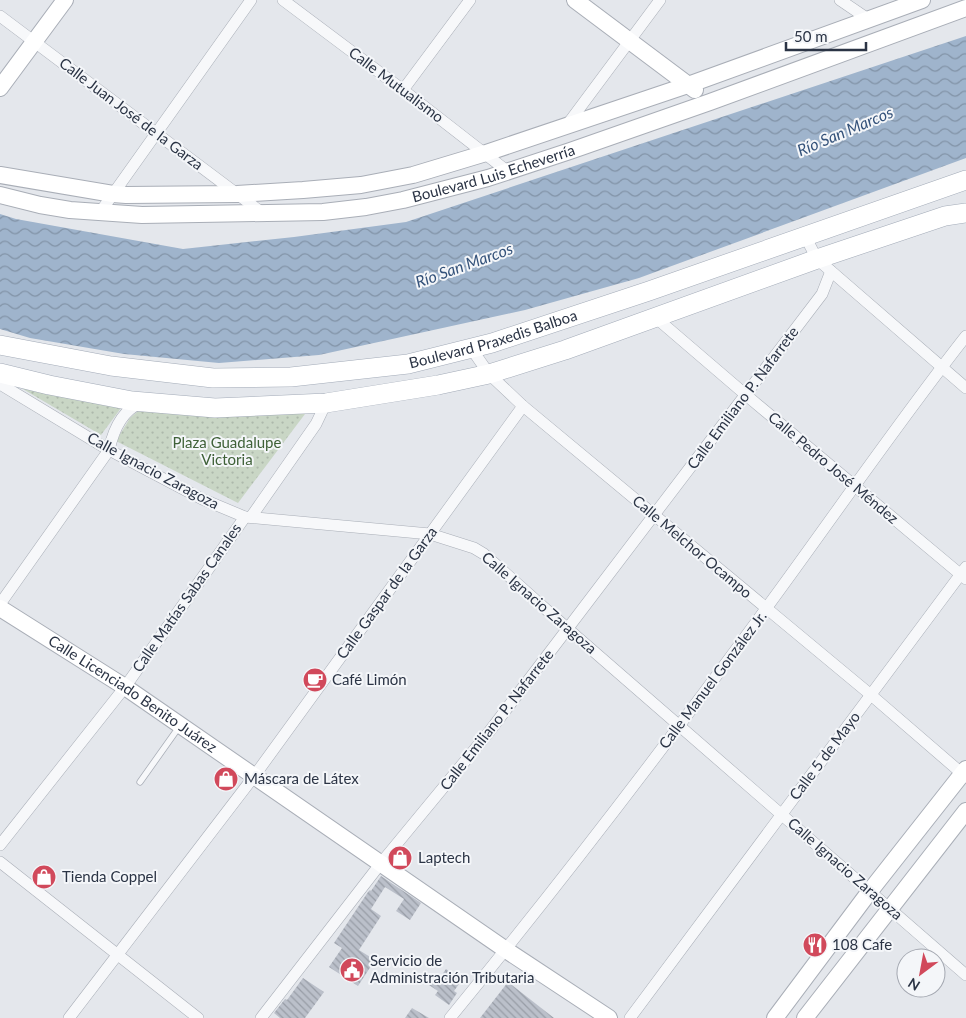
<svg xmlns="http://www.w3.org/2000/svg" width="966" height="1018" viewBox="0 0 966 1018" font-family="Lato,sans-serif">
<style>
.green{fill:url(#green-dots)}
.water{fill:url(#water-waves)}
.building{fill:url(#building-back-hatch)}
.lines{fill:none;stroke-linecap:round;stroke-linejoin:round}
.lane-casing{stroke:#a9aeb7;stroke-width:7}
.street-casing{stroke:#a9aeb7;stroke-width:12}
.secondary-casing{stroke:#a9aeb7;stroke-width:18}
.primary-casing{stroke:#a3abb8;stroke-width:20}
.lane{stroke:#f7f8fa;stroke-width:5.5}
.street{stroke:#f7f8fa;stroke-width:11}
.secondary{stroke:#fff;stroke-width:16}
.primary{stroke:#fff;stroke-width:19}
.labels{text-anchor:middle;stroke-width:4;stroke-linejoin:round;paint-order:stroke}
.street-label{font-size:15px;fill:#2b3445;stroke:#f4f6f9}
.park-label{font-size:15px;fill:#3f6138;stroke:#f4f6f9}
.poi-label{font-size:15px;fill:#2b3445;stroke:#f4f6f9;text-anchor:start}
.water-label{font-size:16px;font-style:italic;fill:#34527a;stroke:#f4f6f9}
</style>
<defs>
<pattern id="green-dots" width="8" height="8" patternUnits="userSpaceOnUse" patternTransform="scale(1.25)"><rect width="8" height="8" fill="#c9d6c5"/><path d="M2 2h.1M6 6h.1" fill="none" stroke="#adb8ab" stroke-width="1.8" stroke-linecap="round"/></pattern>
<pattern id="water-waves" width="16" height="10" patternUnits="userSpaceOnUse" patternTransform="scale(1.25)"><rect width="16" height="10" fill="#9fb4cc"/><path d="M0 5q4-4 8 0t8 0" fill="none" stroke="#8293a7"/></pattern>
<pattern id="building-back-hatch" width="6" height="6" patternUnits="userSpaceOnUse" patternTransform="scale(1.25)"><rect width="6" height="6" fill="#bbc0ca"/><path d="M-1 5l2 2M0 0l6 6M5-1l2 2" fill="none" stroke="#989da6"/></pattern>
</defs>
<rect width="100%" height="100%" fill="#e4e7ec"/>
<g class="green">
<path d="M11,382L127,400L101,435Z"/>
<path d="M144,406L308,410L238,503L116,441L130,418Z"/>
</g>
<path class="water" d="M966,36V158L639,278L525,310L319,355L219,363L124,354L30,338L0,329V214L16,219L183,249L294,237L406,222Z"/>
<g class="building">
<path d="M381,876L421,903L410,920L396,911L404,899L385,887L371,909L381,916L359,950L375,960L358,986L329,967L342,948L334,943L368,892L370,890L371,891Z"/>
<path d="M446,969L462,980L454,991L457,993L449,1005L435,995L438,991L429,985L435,976L439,979Z"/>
<path d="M303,978L324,992L305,1018H280L274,1013L285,999L287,1000Z"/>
<path d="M508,982L554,1018H480Z"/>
<path d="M412,1008L429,1018H405Z"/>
</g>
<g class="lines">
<defs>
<path id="lane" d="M140,782L179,727"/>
<g id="street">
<path d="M283,0L403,90L507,171"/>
<path d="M840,0L868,19"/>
<path d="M0,16L261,212"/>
<path d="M403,90L470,0"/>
<path d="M567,125L660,0"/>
<path d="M101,211L251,0"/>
<path d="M805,236L817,259L966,388"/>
<path d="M655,317L746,395L966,579"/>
<path d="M471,348L489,374L523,406L871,695L966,777"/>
<path d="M0,384L109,450L202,499L245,517L430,534L474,548L484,554L568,629L966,975"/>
<path d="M251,517L316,424L326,403"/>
<path d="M0,604L109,450C113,432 122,410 141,403"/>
<path d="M0,845L125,687L245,517"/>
<path d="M0,862L198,1018"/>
<path d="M69,1018L255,775L523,406"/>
<path d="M261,1018L381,863L489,732L822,294L831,271"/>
<path d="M450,1018C559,885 664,748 765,610C832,519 896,425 966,336"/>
<path d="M630,1018L966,567"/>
</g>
<g id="secondary">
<path d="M575,0L695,90"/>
<path d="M0,88L65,0"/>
<path d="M0,175L113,194L126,195L237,194L303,190L361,185L413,175L486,153L688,85L922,0"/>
<path id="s1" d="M0,195L40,205L70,210L142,215L323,212L366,207L403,200L488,178L570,151L710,102L966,8"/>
<path id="s2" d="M0,608L125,687L506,950L609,1018"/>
<path d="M775,1018L870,891L966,769"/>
<path d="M805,1018L966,811"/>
</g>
<g id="primary">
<path id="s3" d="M0,345L111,366L213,378L291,377L408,364L492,343L649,291L966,180"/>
<path d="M0,373L49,385L132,401L215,408L326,403L438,385L489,374L565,350L817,259L945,216L966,213"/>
</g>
</defs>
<use href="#lane" class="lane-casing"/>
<use href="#street" class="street-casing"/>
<use href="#secondary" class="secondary-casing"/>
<use href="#primary" class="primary-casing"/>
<use href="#lane" class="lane"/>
<use href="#street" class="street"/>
<use href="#secondary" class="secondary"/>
<use href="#primary" class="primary"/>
</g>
<defs>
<symbol id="cafe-disc" viewBox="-11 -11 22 22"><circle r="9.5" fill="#d1495b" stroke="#f4f6f9"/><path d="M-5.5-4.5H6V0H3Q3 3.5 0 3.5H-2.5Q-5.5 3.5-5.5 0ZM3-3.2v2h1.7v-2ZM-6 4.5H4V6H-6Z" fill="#fff"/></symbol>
<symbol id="shop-disc" viewBox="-11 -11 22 22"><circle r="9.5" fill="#d1495b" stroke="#f4f6f9"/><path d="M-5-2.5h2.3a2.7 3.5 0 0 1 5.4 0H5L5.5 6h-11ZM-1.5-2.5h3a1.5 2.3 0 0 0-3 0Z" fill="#fff"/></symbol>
<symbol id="restaurant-disc" viewBox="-11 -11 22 22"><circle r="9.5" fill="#d1495b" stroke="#f4f6f9"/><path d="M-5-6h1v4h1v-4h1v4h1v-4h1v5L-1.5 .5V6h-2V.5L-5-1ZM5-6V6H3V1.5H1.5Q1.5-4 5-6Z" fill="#fff"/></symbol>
<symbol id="civic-disc" viewBox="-11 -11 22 22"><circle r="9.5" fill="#d1495b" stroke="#f4f6f9"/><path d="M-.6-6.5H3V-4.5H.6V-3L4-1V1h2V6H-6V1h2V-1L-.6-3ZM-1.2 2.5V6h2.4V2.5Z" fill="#fff"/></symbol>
</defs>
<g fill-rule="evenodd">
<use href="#cafe-disc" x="301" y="666" width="28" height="28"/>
<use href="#shop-disc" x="212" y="765" width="28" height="28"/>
<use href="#shop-disc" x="386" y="844" width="28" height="28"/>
<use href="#shop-disc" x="30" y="863" width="28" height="28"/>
<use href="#restaurant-disc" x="801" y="931" width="28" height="28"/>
<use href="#civic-disc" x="338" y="956" width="28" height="28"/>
</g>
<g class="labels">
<g class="street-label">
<text transform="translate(396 85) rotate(37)" y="5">Calle Mutualismo</text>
<text transform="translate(131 114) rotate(37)" y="5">Calle Juan José de la Garza</text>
<text dy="5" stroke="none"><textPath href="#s1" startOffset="500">Boulevard Luis Echeverría</textPath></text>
<text dy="5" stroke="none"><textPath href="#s3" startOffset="500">Boulevard Praxedis Balboa</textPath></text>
<text transform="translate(743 398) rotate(-53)" y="5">Calle Emiliano P. Nafarrete</text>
<text transform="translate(833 468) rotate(40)" y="5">Calle Pedro José Méndez</text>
<text transform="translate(153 471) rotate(28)" y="5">Calle Ignacio Zaragoza</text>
<text transform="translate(692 547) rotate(40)" y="5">Calle Melchor Ocampo</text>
<text transform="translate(387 593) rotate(-54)" y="5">Calle Gaspar de la Garza</text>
<text transform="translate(187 598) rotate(-55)" y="5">Calle Matías Sabas Canales</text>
<text transform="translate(539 603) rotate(41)" y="5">Calle Ignacio Zaragoza</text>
<text transform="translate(713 680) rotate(-53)" y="5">Calle Manuel González Jr.</text>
<text dy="5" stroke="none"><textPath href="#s2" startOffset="158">Calle Licenciado Benito Juárez</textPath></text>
<text transform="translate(497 720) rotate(-52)" y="5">Calle Emiliano P. Nafarrete</text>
<text transform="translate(825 756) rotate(-53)" y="5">Calle 5 de Mayo</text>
<text transform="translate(845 869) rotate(41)" y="5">Calle Ignacio Zaragoza</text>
</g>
<g class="park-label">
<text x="227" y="448">Plaza Guadalupe<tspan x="227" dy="17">Victoria</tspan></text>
</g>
<g class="poi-label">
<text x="332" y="685">Café Limón</text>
<text x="244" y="784">Máscara de Látex</text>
<text x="418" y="863">Laptech</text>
<text x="62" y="882">Tienda Coppel</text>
<text x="832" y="950">108 Cafe</text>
<text x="370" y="966">Servicio de<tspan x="370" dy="17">Administración Tributaria</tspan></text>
</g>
<g class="water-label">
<text transform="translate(845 131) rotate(-23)" y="6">Río San Marcos</text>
<text transform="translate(464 265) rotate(-20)" y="6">Río San Marcos</text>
</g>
</g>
<g transform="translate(921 973) rotate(212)"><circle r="24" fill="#f4f6f9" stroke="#a4a8b1"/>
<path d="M0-4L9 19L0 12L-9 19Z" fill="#d1495b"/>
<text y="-8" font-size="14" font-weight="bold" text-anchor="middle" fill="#2b3445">N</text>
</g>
<path d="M786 42v8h80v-8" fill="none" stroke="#2b3445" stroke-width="2.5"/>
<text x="794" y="42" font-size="15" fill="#2b3445" stroke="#f4f6f9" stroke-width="4" paint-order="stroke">50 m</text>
</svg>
